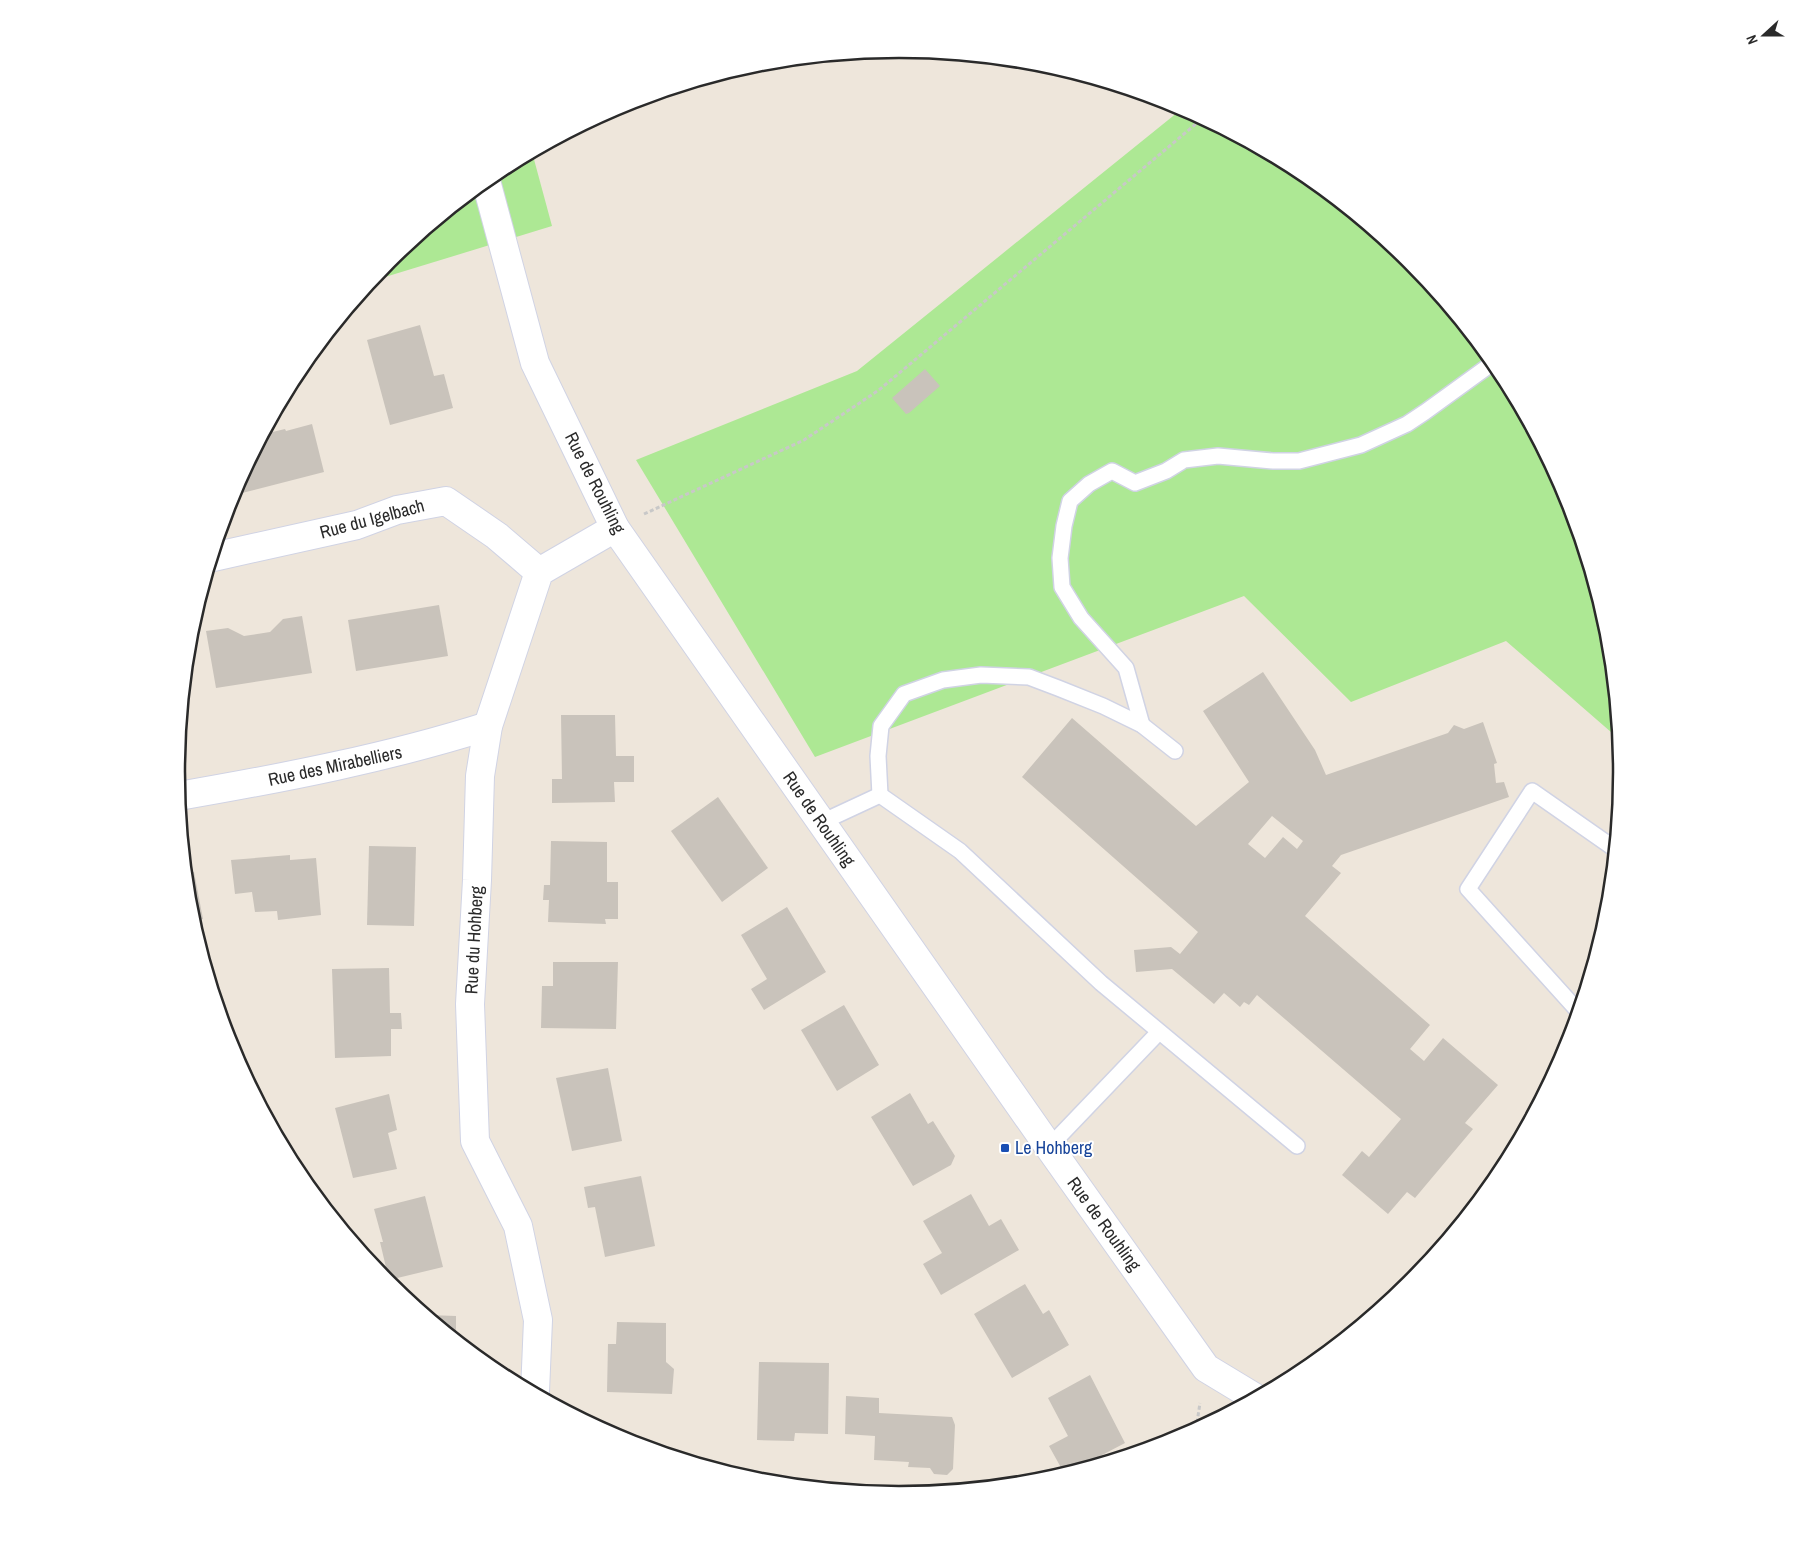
<svg xmlns="http://www.w3.org/2000/svg" width="1799" height="1543" viewBox="0 0 1799 1543" font-family="'Archivo Narrow',sans-serif">
<style>
.green{fill:#ade894}
.building{fill:#c9c3bb;fill-rule:evenodd}
.lines{fill:none;stroke-linecap:round;stroke-linejoin:round}
.lane-casing{stroke:#d0d3e4;stroke-width:18}
.street-casing{stroke:#d0d3e4;stroke-width:30}
.secondary-casing{stroke:#d0d3e4;stroke-width:30}
.path{stroke:#c8c8c8;stroke-width:3;stroke-dasharray:4 2.5;stroke-linecap:butt}
.lane{stroke:#fff;stroke-width:15}
.street{stroke:#fff;stroke-width:28}
.secondary{stroke:#fff;stroke-width:28}
.transit-dot{fill:#1a4fb4;stroke:#fff;stroke-width:2}
.labels{text-anchor:middle;stroke-width:4;stroke-linejoin:round;paint-order:stroke}
.street-label{font-size:18px;fill:#2a2a2a;stroke:#fff}
.transit-label{font-size:18px;fill:#164399;stroke:#fff;text-anchor:start}
.rim{fill:none;stroke:#2a2a2a;stroke-width:2.5}
</style>
<rect width="100%" height="100%" fill="#eee6db"/>
<g class="green">
<path d="M1183,108L1301,171L1411,261L1501,370L1567,495L1608,631L1619,739L1506,641L1351,702L1244,596L815,757L636,460L857,371Z"/>
<path d="M532,152L552,226L372,281L389,260L498,170Z"/>
</g>
<g class="building">
<path d="M420,325L434,376L444,374L453,408L390,425L367,340Z"/>
<path d="M925,369L940,386L909,413L906,414L892,398Z"/>
<path d="M312,424L324,472L234,495L233,492L264,434L285,429L286,431Z"/>
<path d="M439,605L448,656L356,671L348,620Z"/>
<path d="M302,616L312,673L216,688L206,631L228,628L244,636L270,632L283,619Z"/>
<path d="M1263,672L1315,750L1326,775L1448,733L1454,725L1464,729L1483,722L1497,763L1494,764L1496,783L1504,782L1509,797L1341,855L1332,866L1341,873L1305,916L1430,1025L1410,1049L1424,1061L1443,1038L1498,1085L1465,1123L1473,1129L1415,1198L1407,1192L1388,1214L1342,1175L1362,1151L1369,1157L1401,1119L1257,995L1249,1005L1244,1002L1240,1007L1224,993L1214,1004L1172,969L1136,972L1134,950L1171,947L1180,954L1198,932L1022,777L1072,718L1196,826L1249,782L1203,711ZM1272,816L1303,841L1297,849L1283,837L1265,858L1248,844Z"/>
<path d="M561,715H615L616,756H634V782H614L615,802L552,803V779H562Z"/>
<path d="M718,797L768,868L722,902L671,831Z"/>
<path d="M551,841L607,842V882H618V919H605L606,924L548,922L549,900H543L544,885H550Z"/>
<path d="M369,846L416,847L414,926L367,925Z"/>
<path d="M290,855V860L316,858L321,915L278,920L277,911L255,912L252,892L235,894L231,860Z"/>
<path d="M194,872L203,919L193,921L191,912L187,873Z"/>
<path d="M787,907L826,972L764,1010L751,989L767,979L741,935Z"/>
<path d="M553,962H618L616,1029L541,1028L542,986H553Z"/>
<path d="M389,968L390,1013H401L402,1029H391V1056L335,1058L332,969Z"/>
<path d="M844,1005L879,1065L837,1091L801,1030Z"/>
<path d="M608,1068L622,1141L572,1151L556,1078Z"/>
<path d="M910,1093L928,1124L933,1121L955,1156L951,1165L913,1186L871,1117Z"/>
<path d="M389,1094L397,1130L388,1133L397,1169L353,1178L335,1108Z"/>
<path d="M641,1176L655,1246L605,1257L595,1207L588,1208L584,1187Z"/>
<path d="M971,1194L989,1226L1001,1219L1019,1250L941,1295L923,1264L942,1253L923,1221Z"/>
<path d="M425,1196L443,1267L389,1280L380,1242H383L374,1209Z"/>
<path d="M1025,1284L1043,1314L1049,1310L1069,1345L1012,1378L974,1314Z"/>
<path d="M428,1315L456,1316V1338L442,1327Z"/>
<path d="M617,1322L666,1323V1362L674,1369L672,1394L607,1392L608,1344H616Z"/>
<path d="M759,1362L829,1363L828,1434L795,1433L794,1441L757,1440Z"/>
<path d="M1090,1375L1125,1443L1083,1465L1064,1473L1049,1446L1068,1436L1048,1398Z"/>
<path d="M846,1396L879,1398V1413L952,1417L955,1425L953,1469L947,1475L934,1474L930,1468L908,1467L909,1462L874,1460L875,1436L845,1434Z"/>
</g>
<g class="lines">
<defs>
<g id="lane">
<path d="M1142,725L1126,668L1081,618L1062,587L1060,558L1064,526L1070,501L1089,484L1112,471L1135,483L1166,471L1184,460L1218,456L1273,461H1299L1361,445L1407,424L1425,412L1494,362"/>
<path d="M880,795L878,756L881,726L904,694L943,680L981,675L1029,677L1058,688L1103,706L1142,725L1175,751"/>
<path d="M822,822L880,795L960,851L1101,983L1297,1146"/>
<path d="M1578,1011L1468,889L1532,791L1615,849"/>
<path d="M1049,1147L1159,1032"/>
</g>
<g id="street">
<path d="M213,557L357,525L397,510L446,501L497,536L539,572"/>
<path d="M179,796C283,778 387,758 488,726"/>
<path d="M535,1392L538,1320L518,1226L475,1141L470,1004L477,880L480,776L488,726L539,572L615,528"/>
</g>
<path id="secondary" d="M486,181L535,363L615,528L1049,1147L1206,1368L1254,1397"/>
</defs>
<use href="#lane" class="lane-casing"/>
<use href="#street" class="street-casing"/>
<use href="#secondary" class="secondary-casing"/>
<g class="path">
<path d="M644,514L804,440L879,390L1203,118"/>
<path d="M1196,1429L1200,1403"/>
</g>
<use href="#lane" class="lane"/>
<use href="#street" class="street"/>
<use href="#secondary" class="secondary"/>
</g>
<rect class="transit-dot" x="1000" y="1143" width="10" height="10" rx="2.5"/>
<g class="labels">
<g class="street-label">
<text transform="translate(595 483) rotate(63)" y="6">Rue de Rouhling</text>
<text transform="translate(372 519) rotate(-15)" y="6">Rue du Igelbach</text>
<text transform="translate(335 766) rotate(-12)" y="6">Rue des Mirabelliers</text>
<text transform="translate(819 819) rotate(55)" y="6">Rue de Rouhling</text>
<text transform="translate(474 940) rotate(-87)" y="6">Rue du Hohberg</text>
<text transform="translate(1104 1224) rotate(54)" y="6">Rue de Rouhling</text>
</g>
<g class="transit-label">
<text x="1015" y="1154">Le Hohberg</text>
</g>
</g>
<path d="M0 0H1799V1543H0ZM185 772a714 714 0 1 1 1428 0a714 714 0 1 1-1428 0Z" fill="#fff" fill-rule="evenodd"/>
<path class="rim" d="M185 772a714 714 0 1 1 1428 0a714 714 0 1 1-1428 0Z"/>
<g transform="translate(1764 35) rotate(249)" stroke="#ffffff" stroke-width="4" paint-order="stroke">
<path d="M0-4L9 19L0 12L-9 19Z" fill="#2a2a2a"/>
<text y="-8" font-size="14" font-weight="bold" text-anchor="middle" fill="#2a2a2a">N</text>
</g>
</svg>
